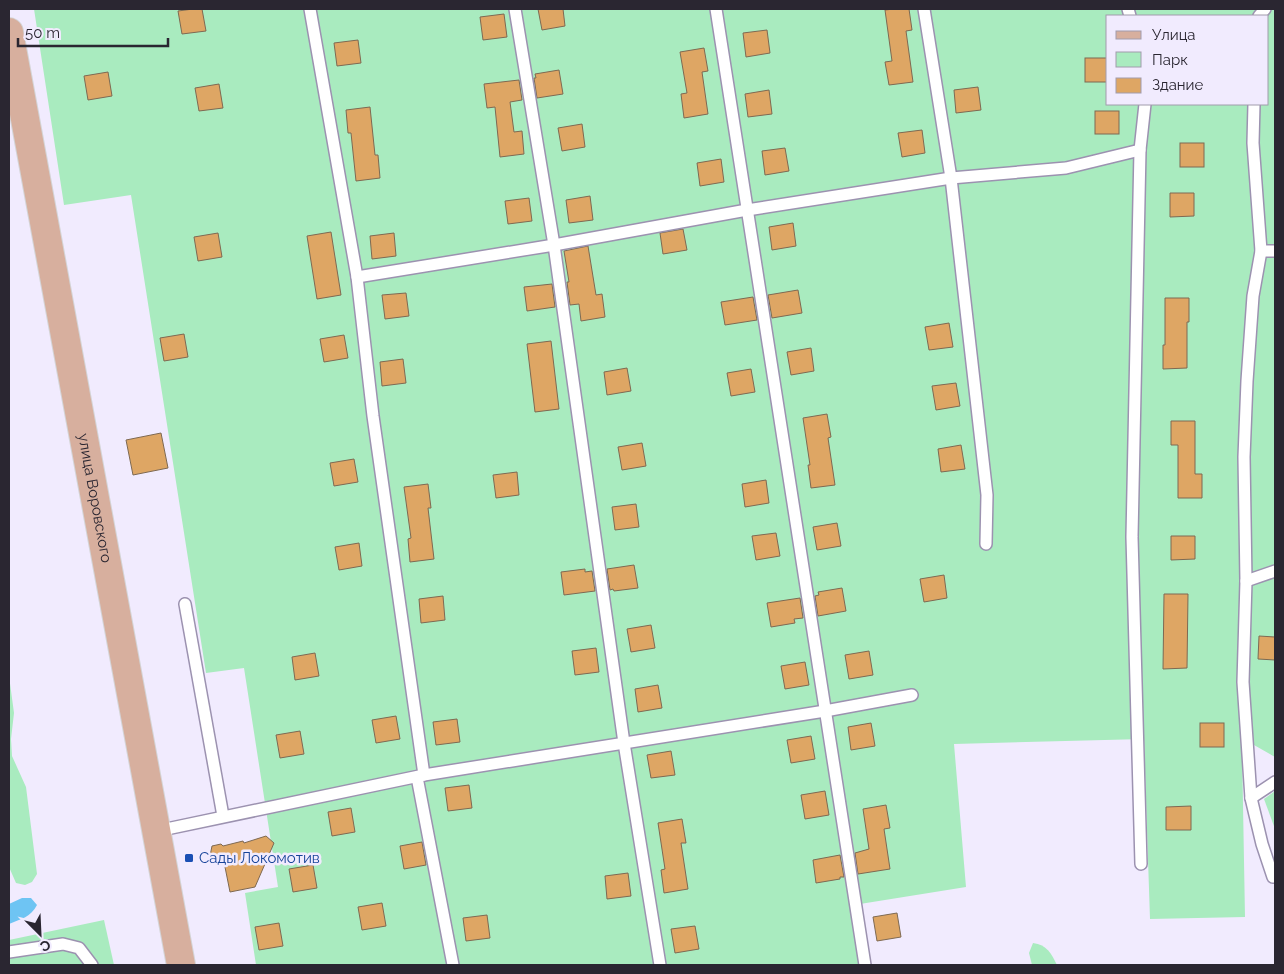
<svg xmlns="http://www.w3.org/2000/svg" width="1284" height="974" viewBox="0 0 1284 974" font-family="Raleway,sans-serif">
<style>
.green{fill:#a9ebbf;fill-rule:evenodd}
.water{fill:#6ec4f3}
.building{fill:#dea664;stroke:#7e6952}
.lines{fill:none;stroke-linecap:round;stroke-linejoin:round}
.lane-casing{stroke:#9c92b0;stroke-width:14}
.primary-casing{stroke:#d4d4d6;stroke-width:30}
.lane{stroke:#fff;stroke-width:11}
.primary{stroke:#d7af9e;stroke-width:28}
.transit-dot{fill:#1a4fb4;stroke:#f1ebfe;stroke-width:2}
.labels{text-anchor:middle;stroke-width:5;stroke-linejoin:round;paint-order:stroke}
.street-label{font-size:15px;fill:#2a2631;stroke:#f1ebfe}
.transit-label{font-size:15px;fill:#164399;stroke:#f1ebfe;text-anchor:start}
</style>
<rect width="100%" height="100%" fill="#f1ebfe"/>
<g class="green">
<path d="M34,9H1275V757L1254,745L1242,748L1245,917L1150,919L1144,739L954,744L966,887L860,904L869,965H256L245,893L278,887L244,668L206,673L131,195L64,205ZM1108,16H1268V104H1108Z"/>
<path d="M9,676L14,713L11,739L12,756L26,787L37,874L32,882L25,885L16,883L9,867Z"/>
<path d="M1275,791V829L1264,799Z"/>
<path d="M104,920L114,965H9V940Z"/>
<path d="M1033,943C1047,945 1051,953 1057,965H1032L1029,953Z"/>
</g>
<path class="water" d="M22,898H31L37,905C31,917 21,919 9,924V904Z"/>
<g class="building">
<path d="M193,9H202L206,31L182,34L178,11Z"/>
<path d="M538,9H563L565,26L542,30Z"/>
<path d="M894,9H909L912,30L906,31L913,82L889,85L885,62L892,61L885,10Z"/>
<path d="M504,14L507,37L483,40L480,17Z"/>
<path d="M767,30L770,53L746,57L743,33Z"/>
<path d="M358,40L361,63L337,66L334,43Z"/>
<path d="M704,48L708,71L702,72L708,114L684,118L681,94L687,93L680,52Z"/>
<rect x="1085" y="58" width="23" height="24"/>
<path d="M559,70L563,94L537,98L534,78H536L535,74Z"/>
<path d="M108,72L112,96L88,100L84,76Z"/>
<path d="M519,80L522,100L510,102L514,132L522,131L524,154L500,157L495,107L487,108L484,84Z"/>
<path d="M219,84L223,108L199,111L195,88Z"/>
<path d="M978,87L981,110L956,113L954,90Z"/>
<path d="M769,90L772,114L748,117L745,94Z"/>
<path d="M370,107L375,155H378L380,178L356,181L351,133H348L346,110Z"/>
<rect x="1095" y="111" width="24" height="23"/>
<path d="M582,124L585,147L562,151L558,128Z"/>
<path d="M922,130L925,153L902,157L898,133Z"/>
<rect x="1180" y="143" width="24" height="24"/>
<path d="M785,148L789,171L765,175L762,151Z"/>
<path d="M721,159L724,182L700,186L697,163Z"/>
<path d="M1170,193H1194V216L1170,217Z"/>
<path d="M590,196L593,220L569,223L566,200Z"/>
<path d="M529,198L532,221L508,224L505,201Z"/>
<path d="M793,223L796,246L772,250L769,227Z"/>
<path d="M683,229L687,250L663,254L660,233Z"/>
<path d="M331,232L341,295L317,299L307,236Z"/>
<path d="M218,233L222,257L198,261L194,237Z"/>
<path d="M394,233L396,256L372,259L370,236Z"/>
<path d="M588,246L596,295L602,294L605,317L581,321L579,304L570,305L567,282H569L564,251Z"/>
<path d="M552,284L555,307L527,311L524,287Z"/>
<path d="M798,290L802,313L772,318L768,295Z"/>
<path d="M406,293L409,316L385,319L382,295Z"/>
<path d="M753,297L757,320L725,325L721,302Z"/>
<path d="M1165,298H1189V322H1187V368L1163,369V345H1165Z"/>
<path d="M949,323L953,347L929,350L925,327Z"/>
<path d="M184,334L188,357L164,361L160,338Z"/>
<path d="M344,335L348,358L324,362L320,339Z"/>
<path d="M551,341L559,409L535,412L527,344Z"/>
<path d="M811,348L814,371L791,375L787,352Z"/>
<path d="M403,359L406,383L382,386L380,362Z"/>
<path d="M627,368L631,391L607,395L604,372Z"/>
<path d="M751,369L755,392L731,396L727,373Z"/>
<path d="M956,383L960,406L936,410L932,386Z"/>
<path d="M827,414L831,437L828,438L835,485L811,488L808,465H810L803,418Z"/>
<path d="M1171,421H1195V474H1202V498H1178V445H1171Z"/>
<path d="M161,433L168,468L133,475L126,440Z"/>
<path d="M642,443L646,466L622,470L618,447Z"/>
<path d="M961,445L965,469L941,472L938,449Z"/>
<path d="M354,459L358,482L334,486L330,463Z"/>
<path d="M517,472L519,495L496,498L493,475Z"/>
<path d="M766,480L769,503L745,507L742,484Z"/>
<path d="M428,484L431,508H428L434,559L410,562L408,539L411,538L404,487Z"/>
<path d="M636,504L639,527L615,530L612,507Z"/>
<path d="M837,523L841,546L817,550L813,527Z"/>
<path d="M776,533L780,556L756,560L752,536Z"/>
<path d="M1171,536H1195V559L1171,560Z"/>
<path d="M359,543L362,566L339,570L335,547Z"/>
<path d="M634,565L638,588L614,591L613,589L610,590L607,569Z"/>
<path d="M585,569V572L592,571L595,591L564,595L561,572Z"/>
<path d="M944,575L947,598L924,602L920,579Z"/>
<path d="M842,588L846,611L818,616L815,596L819,595L818,592Z"/>
<path d="M1164,594H1188L1187,668L1163,669Z"/>
<path d="M443,596L445,620L421,623L419,599Z"/>
<path d="M800,598L803,618L794,619L795,623L771,627L767,603Z"/>
<path d="M651,625L655,648L631,652L627,629Z"/>
<path d="M1259,636L1275,637V660L1258,659Z"/>
<path d="M596,648L599,672L575,675L572,651Z"/>
<path d="M869,651L873,675L849,679L845,655Z"/>
<path d="M315,653L319,676L295,680L292,657Z"/>
<path d="M805,662L809,685L785,689L781,666Z"/>
<path d="M658,685L662,708L638,712L635,689Z"/>
<path d="M396,716L400,739L376,743L372,720Z"/>
<path d="M457,719L460,742L436,745L433,722Z"/>
<path d="M871,723L875,746L851,750L848,727Z"/>
<rect x="1200" y="723" width="24" height="24"/>
<path d="M300,731L304,754L280,758L276,735Z"/>
<path d="M811,736L815,759L791,763L787,740Z"/>
<path d="M671,751L675,775L651,778L647,755Z"/>
<path d="M469,785L472,808L448,811L445,788Z"/>
<path d="M825,791L829,815L805,819L801,795Z"/>
<path d="M886,805L890,828L884,829L890,869L858,874L855,853L869,849L863,809Z"/>
<path d="M1191,806V830H1166V807Z"/>
<path d="M351,808L355,832L332,836L328,812Z"/>
<path d="M682,819L686,843H681L688,889L664,893L661,870L665,869L658,823Z"/>
<path d="M266,836L274,843L255,887L230,892L224,862L215,864L210,856L212,846L221,844L223,846L243,841L244,843Z"/>
<path d="M422,842L426,865L404,869L400,846Z"/>
<path d="M840,855L844,877H840V879L816,883L813,860Z"/>
<path d="M313,865L317,888L293,892L289,869Z"/>
<path d="M628,873L631,896L607,899L605,876Z"/>
<path d="M382,903L386,926L362,930L358,907Z"/>
<path d="M897,913L901,937L877,941L873,917Z"/>
<path d="M487,915L490,938L466,941L463,918Z"/>
<path d="M279,923L283,946L259,950L255,927Z"/>
<path d="M695,926L699,949L675,953L671,929Z"/>
</g>
<g class="lines">
<defs>
<g id="lane">
<path d="M310,9L357,277L373,416L424,775"/>
<path d="M515,9L554,245L624,743L660,965"/>
<path d="M716,9L865,965"/>
<path d="M924,9L951,178L987,495L986,544"/>
<path d="M1128,9L1130,16"/>
<path d="M1259,16L1265,9"/>
<path d="M1254,104L1253,143L1261,251L1253,296L1247,381L1244,457L1246,581L1243,682L1251,798L1262,844L1273,877"/>
<path d="M1261,251H1275"/>
<path d="M357,277L554,245L747,210L951,178L1066,168L1140,150"/>
<path d="M1246,581L1275,571"/>
<path d="M185,604L223,816"/>
<path d="M417,777L453,965"/>
<path d="M1251,798L1275,782"/>
<path d="M157,831L424,775L825,711L912,695"/>
<path d="M1141,864L1132,537L1140,150L1145,104"/>
<path d="M9,952L63,944L79,948L92,965"/>
</g>
<g id="primary">
<path id="s1" d="M9,32L181,965"/>
</g>
</defs>
<use href="#lane" class="lane-casing"/>
<use href="#primary" class="primary-casing"/>
<use href="#lane" class="lane"/>
<use href="#primary" class="primary"/>
</g>
<rect class="transit-dot" x="184" y="853" width="10" height="10" rx="2.5"/>
<g class="labels">
<g class="street-label">
<text dy="5" stroke="none"><textPath href="#s1" startOffset="474">улица Воровского</textPath></text>
</g>
<g class="transit-label">
<text x="199" y="863">Сады Локомотив</text>
</g>
</g>
<rect width="1284" height="974" fill="none" stroke="#2a2631" stroke-width="20"/>
<rect x="1106" y="15" width="162" height="90" fill="#f1ebfe" stroke="#a19cac"/>
<rect x="1116" y="31" width="25" height="8" fill="#d7af9e" stroke="#a19cac"/>
<text x="1152" y="40" font-size="15" fill="#2a2631">Улица</text>
<rect x="1116" y="52" width="25" height="15" fill="#a9ebbf" stroke="#a19cac"/>
<text x="1152" y="65" font-size="15" fill="#2a2631">Парк</text>
<rect x="1116" y="78" width="25" height="15" fill="#dea664" stroke="#a19cac"/>
<text x="1152" y="90" font-size="15" fill="#2a2631">Здание</text>
<g transform="translate(40 934) rotate(156)" stroke="#f1ebfe" stroke-width="4" paint-order="stroke">
<path d="M0-4L9 19L0 12L-9 19Z" fill="#2a2631"/>
<text y="-8" font-size="14" font-weight="bold" text-anchor="middle" fill="#2a2631">С</text>
</g>
<path d="M18 38v8h150v-8" fill="none" stroke="#2a2631" stroke-width="2.5"/>
<text x="25" y="38" font-size="15" fill="#2a2631" stroke="#f1ebfe" stroke-width="4" paint-order="stroke">50 m</text>
</svg>
